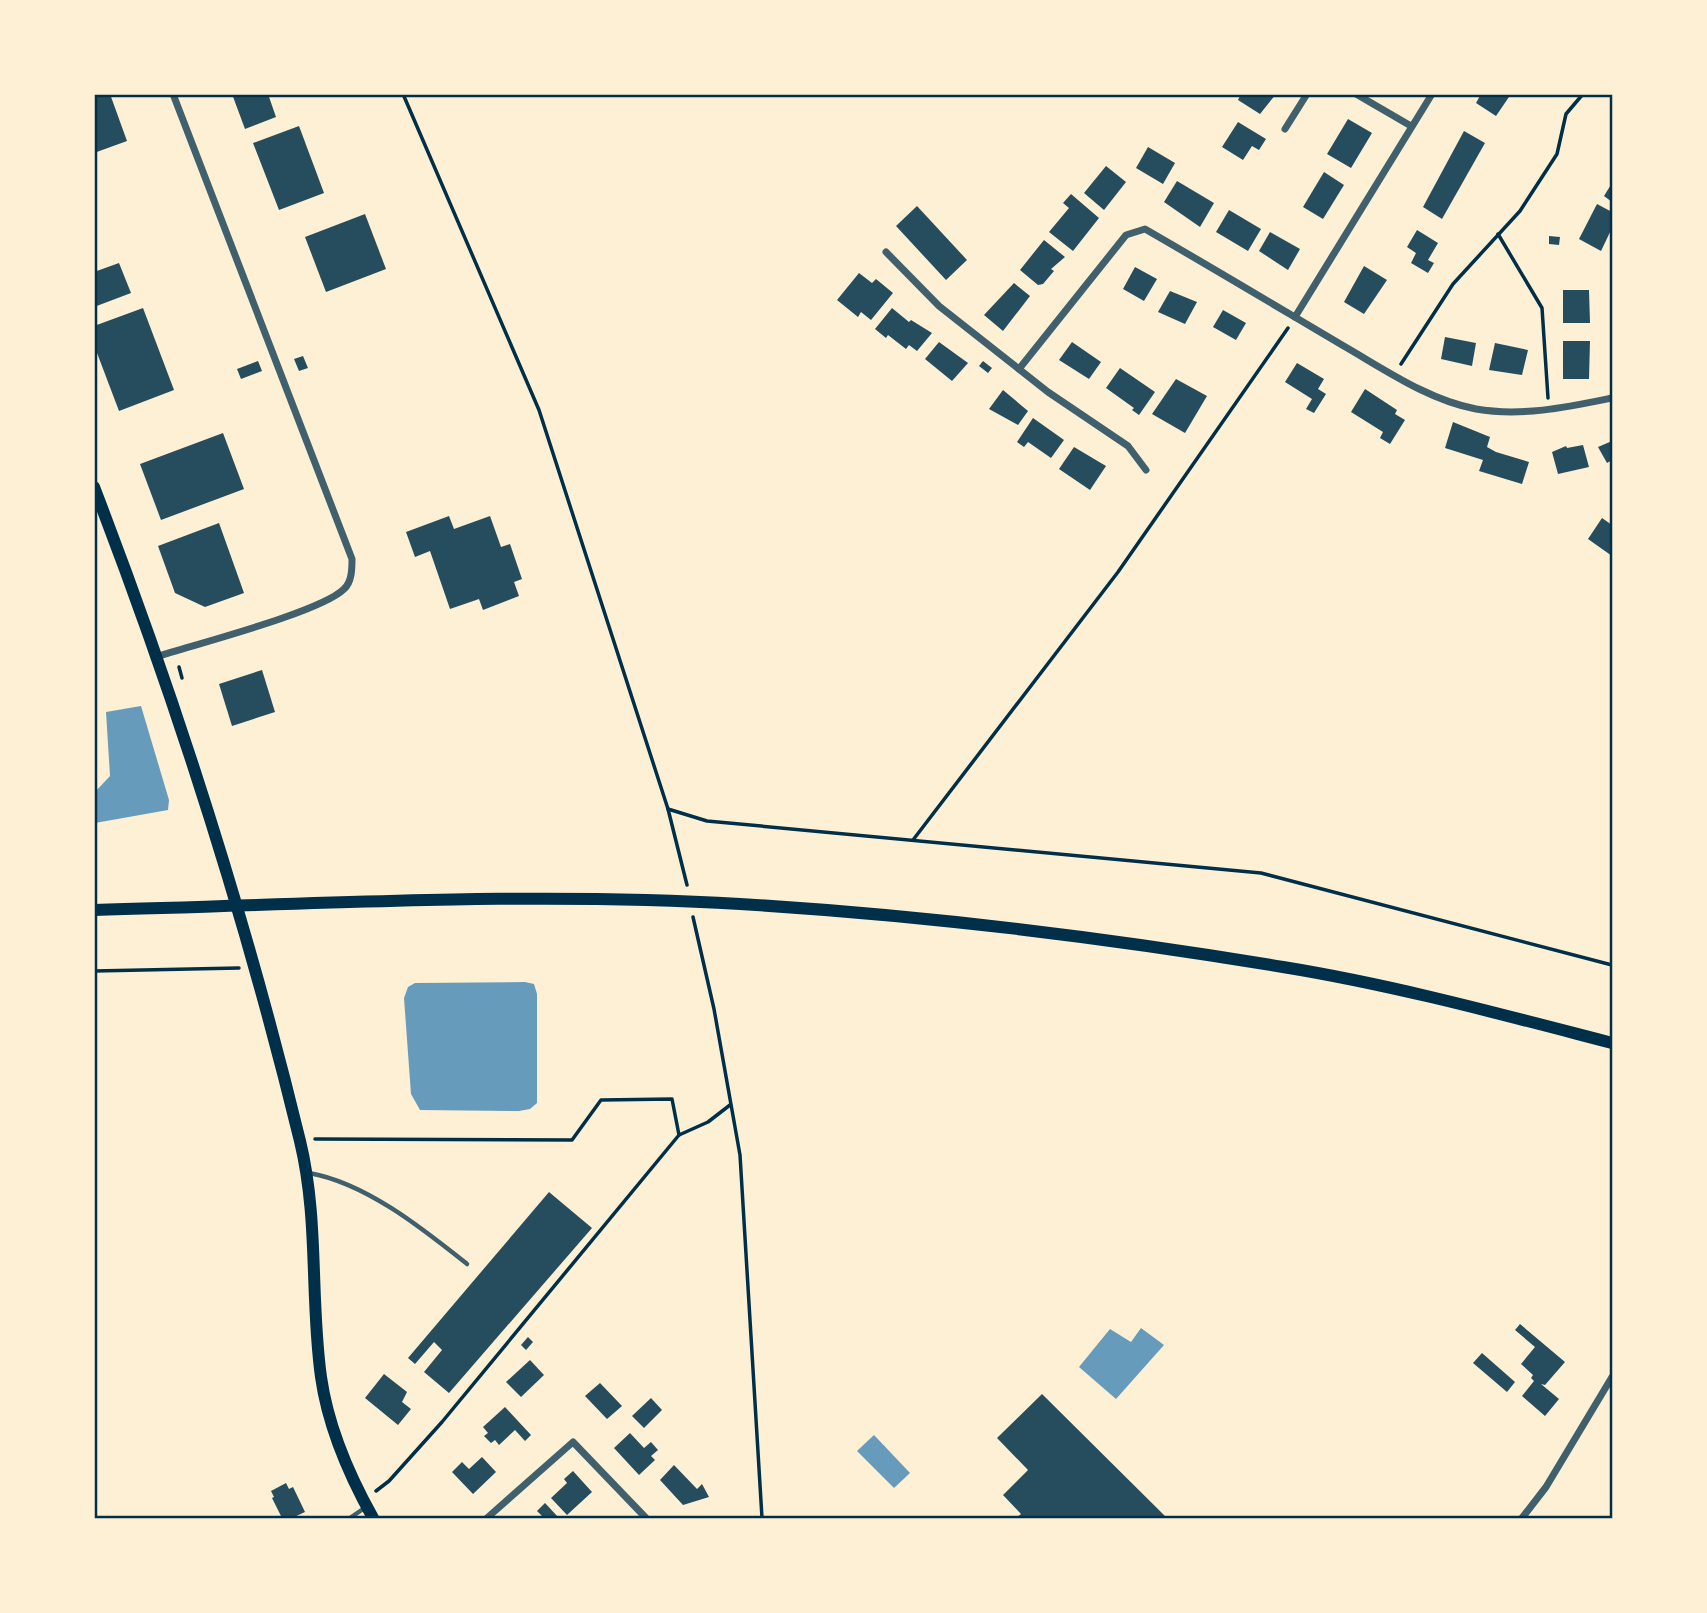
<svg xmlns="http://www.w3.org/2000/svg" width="1707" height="1613" viewBox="0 0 1707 1613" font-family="'PT Sans Narrow',sans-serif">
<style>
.water{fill:#669bbc}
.building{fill:#264d5e}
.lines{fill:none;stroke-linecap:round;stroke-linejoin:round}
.path{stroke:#003049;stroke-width:3.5}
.service{stroke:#3f606c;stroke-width:4.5}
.minor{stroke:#3f606c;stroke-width:7}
.secondary{stroke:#003049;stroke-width:12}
.primary{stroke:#003049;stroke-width:12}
.neatline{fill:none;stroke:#003049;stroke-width:2.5}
</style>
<rect width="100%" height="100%" fill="#fdf0d5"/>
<g class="water">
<path d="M141,706L169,800L168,810L95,823V792L110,776L106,712Z"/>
<path d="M525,982L534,984L537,994V1103L530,1109L519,1111L420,1110L411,1094L404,998L408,987L415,983Z"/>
<path d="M1141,1328L1164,1345L1116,1399L1079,1367L1110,1329L1131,1342Z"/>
<path d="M874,1435L910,1473L894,1488L857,1451Z"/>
</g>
<g class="building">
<path d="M94,94H110L127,141L94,153Z"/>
<path d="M232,94H268L276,117L245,129Z"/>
<path d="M1241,94H1276L1260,114L1238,100Z"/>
<path d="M1481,94H1511L1496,116L1476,103Z"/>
<path d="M1348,119L1372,133L1351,168L1327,154Z"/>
<path d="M1238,122L1266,139L1259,150L1252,146L1243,160L1222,147Z"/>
<path d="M299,126L324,193L279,210L253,143Z"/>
<path d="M1464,131L1485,143L1442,219L1423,207Z"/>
<path d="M1148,147L1175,163L1163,184L1136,168Z"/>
<path d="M1106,166L1126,182L1104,210L1084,193Z"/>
<path d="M1324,172L1344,185L1323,219L1303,207Z"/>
<path d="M1177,181L1214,203L1200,227L1164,202Z"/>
<path d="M1612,183V202L1604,196Z"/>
<path d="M1071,194L1099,218L1073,251L1049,232L1069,208L1063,203Z"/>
<path d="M1597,204L1612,212V228L1601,251L1579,239Z"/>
<path d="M917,206L967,260L946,280L896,226Z"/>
<path d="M1229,210L1261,229L1248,251L1216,232Z"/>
<path d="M365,214L386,269L326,292L305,237Z"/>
<path d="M1417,230L1438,243L1428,260L1434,263L1428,273L1411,263L1416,253L1407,247Z"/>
<path d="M1270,232L1300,249L1288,270L1259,251Z"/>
<path d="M1549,236L1560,237L1559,245L1549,244Z"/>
<path d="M1044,240L1065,257L1051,269L1054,271L1043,284L1038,285L1020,270Z"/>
<path d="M119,263L131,293L94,307V272Z"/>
<path d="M1364,266L1387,280L1364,314L1344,302Z"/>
<path d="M1135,267L1157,279L1144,301L1123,289Z"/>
<path d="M859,273L872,283L876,279L893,293L871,320L861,312L858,317L837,300Z"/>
<path d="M1014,283L1030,296L1003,331L984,315Z"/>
<path d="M1563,290H1589L1590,323H1563Z"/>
<path d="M1170,291L1197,302L1185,324L1158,312Z"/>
<path d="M143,308L174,390L119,411L94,345V326Z"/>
<path d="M892,308L909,322L911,320L932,333L917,351L909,345L906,349L888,335L886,338L875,329Z"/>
<path d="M1223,310L1246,323L1236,340L1213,327Z"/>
<path d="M1445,337L1476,343L1472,366L1441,359Z"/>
<path d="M1563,341H1590L1589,379H1563Z"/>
<path d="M939,342L968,363L952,381L925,359Z"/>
<path d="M1072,342L1101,362L1089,379L1059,360Z"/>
<path d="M1495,343L1528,350L1522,375L1489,370Z"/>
<path d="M303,356L308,368L299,371L294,359Z"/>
<path d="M258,361L262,371L241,379L237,369Z"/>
<path d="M983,361L992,368L988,373L979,366Z"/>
<path d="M1297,363L1324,379L1318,389L1326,394L1314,413L1306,409L1312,399L1285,382Z"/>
<path d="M1120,368L1155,392L1139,415L1132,410L1134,408L1106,388Z"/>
<path d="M1176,379L1207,396L1185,433L1152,414Z"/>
<path d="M1365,389L1397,410L1395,414L1405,420L1390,444L1380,438L1383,432L1351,412Z"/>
<path d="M1003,390L1028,411L1018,425L989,409Z"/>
<path d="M1033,418L1064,440L1051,458L1028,442L1024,447L1017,442Z"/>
<path d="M1453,422L1490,437L1487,447L1496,452L1529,462L1522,484L1479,471L1483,460L1445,448Z"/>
<path d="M223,433L244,489L161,520L140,464Z"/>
<path d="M1612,441V460L1607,463L1598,447Z"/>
<path d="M1583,445L1589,467L1558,474L1552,452L1566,446L1567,448Z"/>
<path d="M1074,447L1106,466L1090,490L1059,469Z"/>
<path d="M449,516L454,529L490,516L501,547L510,544L522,579L514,582L519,596L483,610L479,599L450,609L430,551L415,557L406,532Z"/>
<path d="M1602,518L1612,525V556L1588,539Z"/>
<path d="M219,523L244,593L205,607L175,593L158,546Z"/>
<path d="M262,670L275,712L232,726L219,684Z"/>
<path d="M549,1192L592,1228L449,1393L424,1372L442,1350L434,1342L415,1364L408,1358Z"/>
<path d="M1520,1324L1565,1362L1545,1385L1541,1384L1559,1399L1545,1416L1522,1396L1534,1381L1531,1378L1533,1375L1521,1364L1535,1347L1515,1330Z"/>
<path d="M528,1337L533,1342L526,1350L521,1345Z"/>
<path d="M1482,1353L1515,1382L1507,1392L1473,1363Z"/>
<path d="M530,1360L544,1375L521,1397L506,1382Z"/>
<path d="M384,1374L407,1392L402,1402L411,1409L398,1425L365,1398Z"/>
<path d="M600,1383L622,1406L607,1419L585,1396Z"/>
<path d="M1042,1394L1167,1518H1016L1021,1514L1003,1495L1028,1470L997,1438Z"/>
<path d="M651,1398L662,1410L644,1428L632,1416Z"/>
<path d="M505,1407L531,1435L525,1441L515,1430L499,1445L495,1440L491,1443L484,1436L488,1433L483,1427Z"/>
<path d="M630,1433L644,1448L651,1442L658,1450L651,1456L655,1460L639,1475L614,1448Z"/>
<path d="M482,1457L496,1472L473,1494L452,1472L462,1462L469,1469Z"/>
<path d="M674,1465L697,1489L702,1484L709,1497L683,1505L660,1480Z"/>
<path d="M573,1471L592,1492L567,1515L551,1498L567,1483L564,1479Z"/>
<path d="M286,1483L289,1489L293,1487L305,1512L292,1518H282L272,1498L274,1497L271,1491Z"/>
<path d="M545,1503L559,1518H544L537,1511Z"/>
</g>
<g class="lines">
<g class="path">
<path d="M403,94L539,410L668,809L687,885"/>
<path d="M1498,234L1542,308L1548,398"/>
<path d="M1401,364L1453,284L1520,211L1557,154L1566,114L1583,94"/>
<path d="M179,667L182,678"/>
<path d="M668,809L707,821L1261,873L1612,965"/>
<path d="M913,840L1118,572L1288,328"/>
<path d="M693,917L714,1009L740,1155L762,1518"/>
<path d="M94,971L239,968"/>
<path d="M315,1139L572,1140L601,1100L672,1099L679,1135"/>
<path d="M376,1491L389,1481L442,1422L679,1135L708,1122L730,1105"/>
</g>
<g class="service">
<path d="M309,1173C366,1183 423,1229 467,1264"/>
<path d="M350,1518L366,1507"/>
</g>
<g class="minor">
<path d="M1356,94L1411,126"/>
<path d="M1285,129L1307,94"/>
<path d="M886,252L939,306L1048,392L1128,446L1146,470"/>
<path d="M1295,317L1432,94"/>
<path d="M1019,369L1126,235L1145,229C1211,267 1276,306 1342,345C1384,369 1428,400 1476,409C1522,417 1568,407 1612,398"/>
<path d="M159,656C196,644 321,612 344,589C352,582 352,568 352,559L173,94"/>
<path d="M487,1518L573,1442L646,1518"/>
<path d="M1522,1518L1546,1487L1612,1377"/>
</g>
<path class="secondary" d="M94,487C176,700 246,919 300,1141C319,1219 310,1298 321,1377C328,1427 349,1475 373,1518"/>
<path class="primary" d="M94,910C310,905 525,891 740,904C922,915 1103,937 1283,967C1394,985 1504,1015 1612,1043"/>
</g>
<rect width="1707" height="1613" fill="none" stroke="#fdf0d5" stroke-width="192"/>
<rect x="96" y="96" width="1515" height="1421" class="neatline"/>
</svg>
